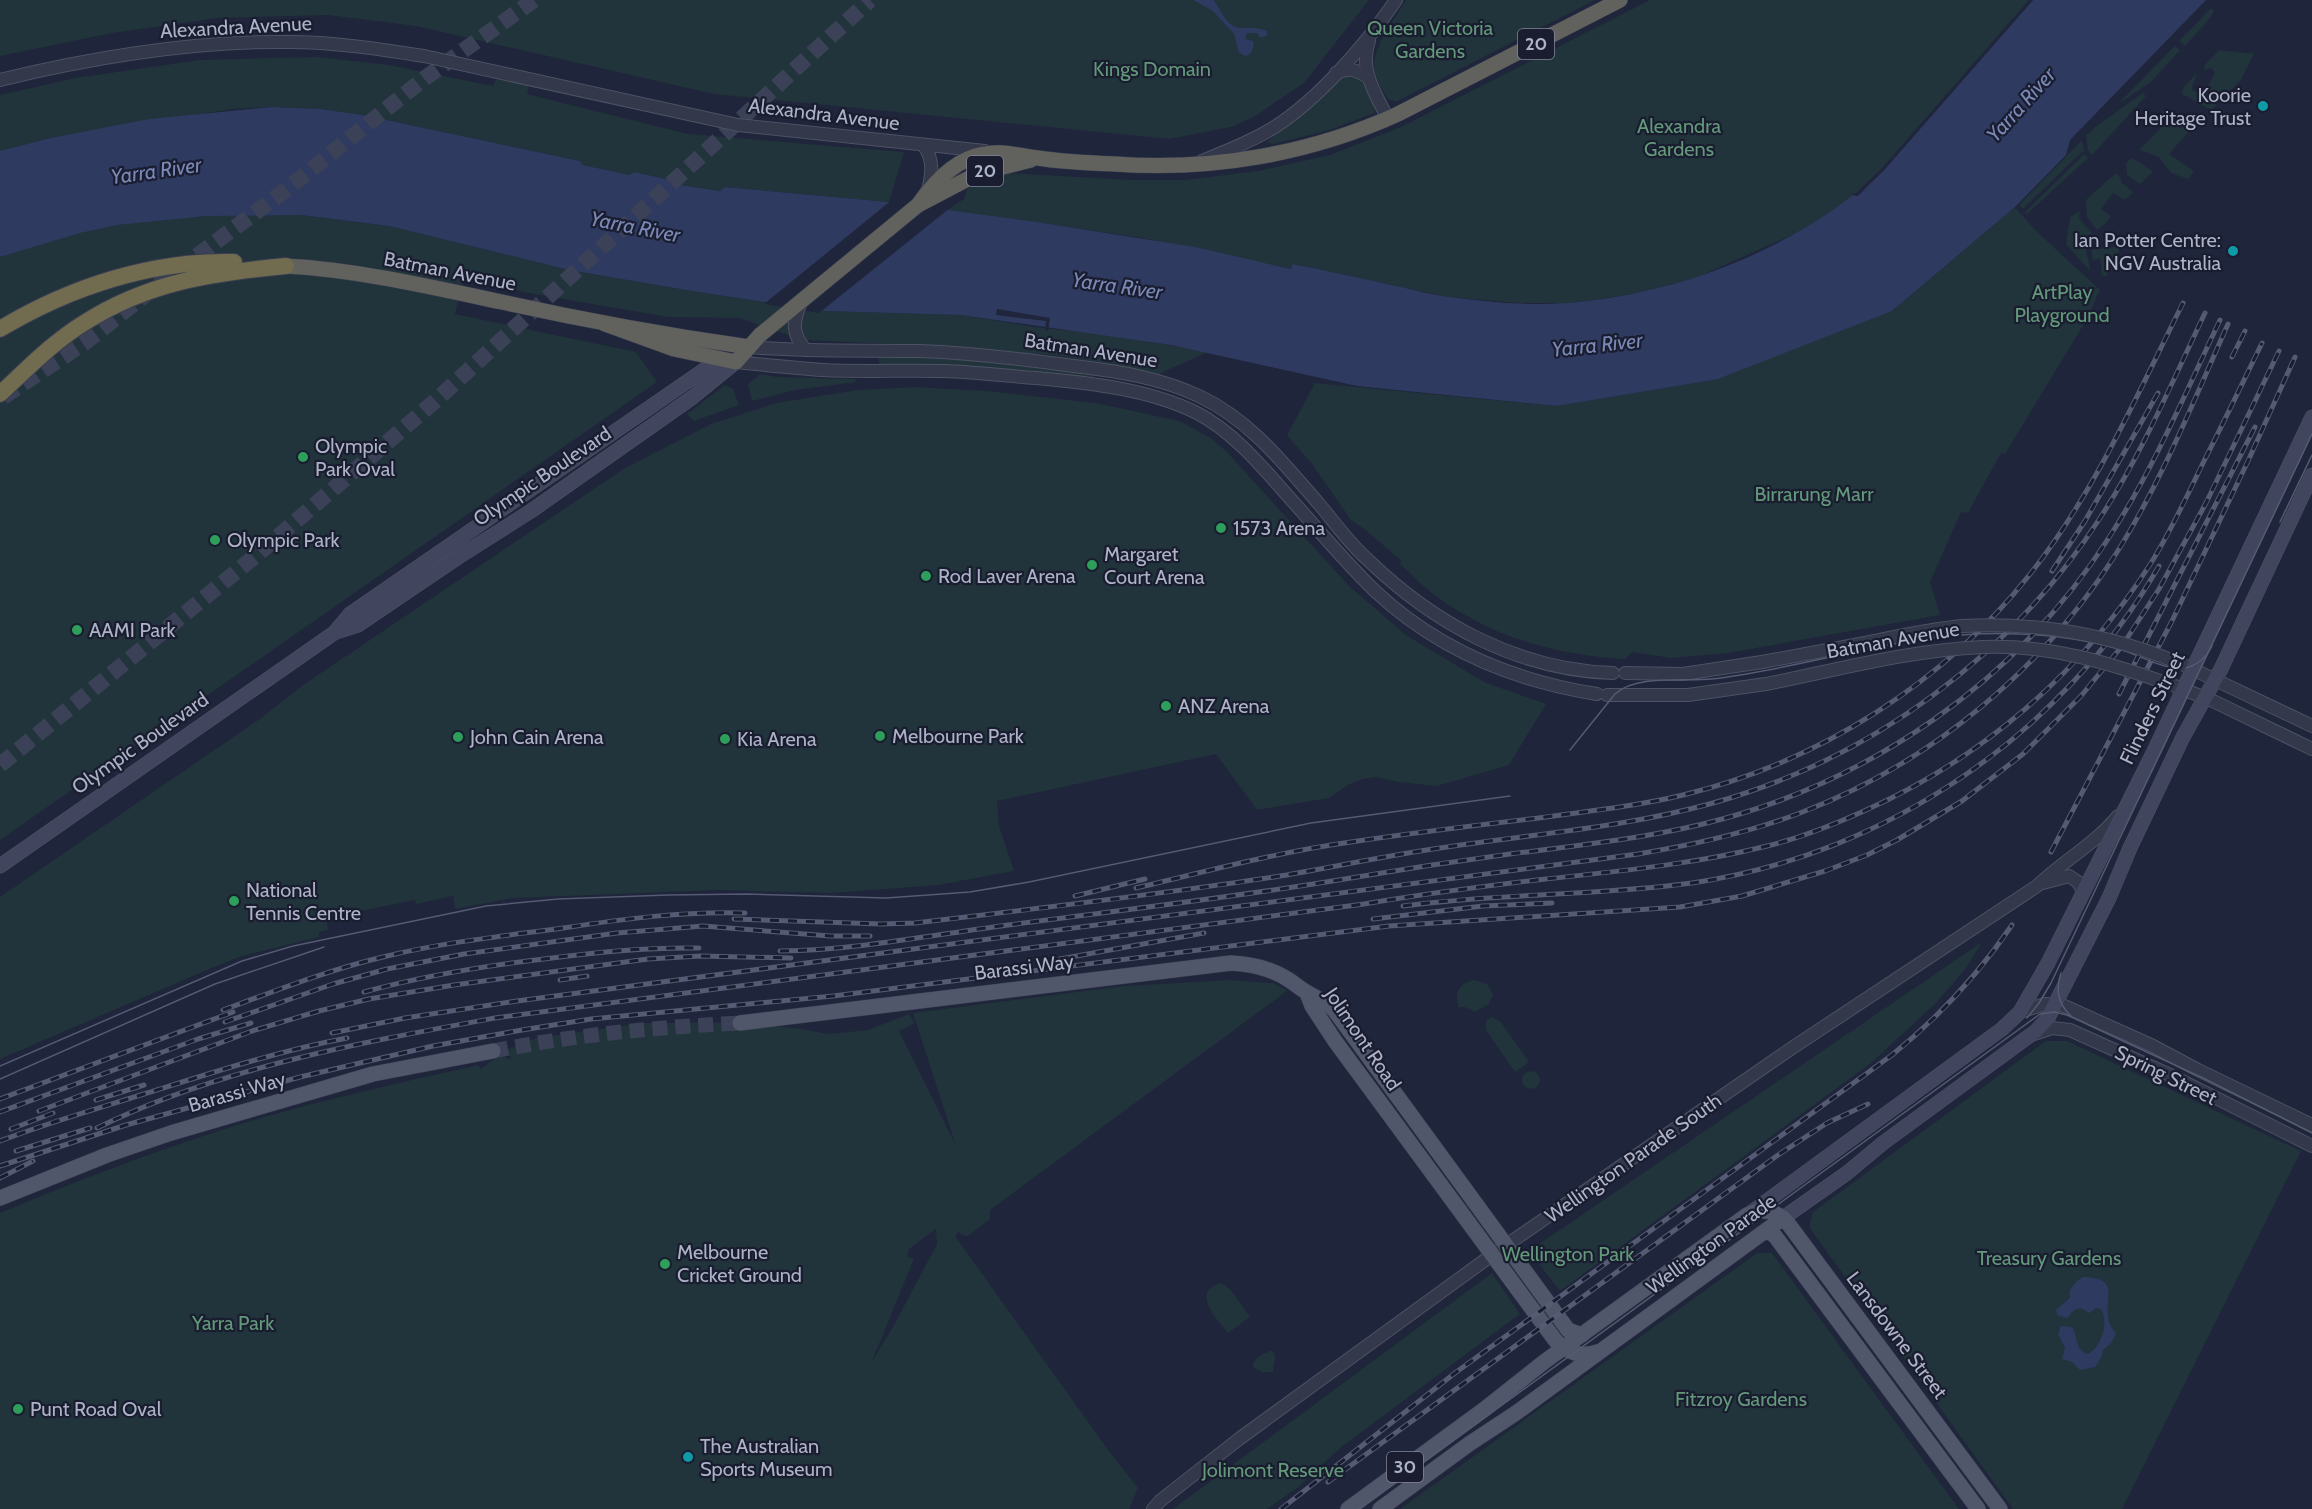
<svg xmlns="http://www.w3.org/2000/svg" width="2312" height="1509" viewBox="0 0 2312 1509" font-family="Cabin,sans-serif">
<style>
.green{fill:#21333b;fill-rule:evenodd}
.water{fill:#2f3a61}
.pier{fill:#1f253a}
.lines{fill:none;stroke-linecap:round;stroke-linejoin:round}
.primary-tunnel{stroke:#3b4156;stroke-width:15;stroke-dasharray:15 8;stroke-linecap:butt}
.motorway-tunnel{stroke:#3b4156;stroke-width:16;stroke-dasharray:16 8;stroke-linecap:butt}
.tertiary-casing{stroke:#4d5265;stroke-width:14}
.secondary-casing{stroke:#4d5265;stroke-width:15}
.primary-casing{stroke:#3c4154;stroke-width:16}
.trunk-casing{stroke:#3a3f52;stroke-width:16}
.motorway-casing{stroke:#3a3f52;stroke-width:18}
.tertiary{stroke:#33384a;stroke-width:12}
.secondary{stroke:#41465e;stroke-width:14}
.primary{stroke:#51576b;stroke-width:15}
.trunk{stroke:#61615d;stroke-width:15}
.motorway{stroke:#716b4f;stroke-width:16}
.tram{stroke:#545b72;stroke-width:1.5}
.rail-casing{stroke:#545b72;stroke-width:5}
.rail{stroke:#191d2f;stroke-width:3;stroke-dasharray:9;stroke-linecap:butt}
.tertiary-bridge-casing{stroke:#4d5265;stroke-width:14;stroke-linecap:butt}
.tertiary-bridge{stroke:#33384a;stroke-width:12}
.culture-dot{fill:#0f9aa8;stroke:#191d2f;stroke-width:2}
.leisure-dot{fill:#2e9e5b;stroke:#191d2f;stroke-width:2}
.labels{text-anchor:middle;stroke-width:4.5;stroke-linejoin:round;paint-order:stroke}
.shield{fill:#191d2f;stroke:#818599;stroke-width:1.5}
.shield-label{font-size:18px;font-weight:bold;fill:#adb2c7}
.street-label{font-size:20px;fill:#adb2c7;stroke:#191d2f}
.park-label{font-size:20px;fill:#63997a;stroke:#191d2f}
.poi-label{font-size:20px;fill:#adb2c7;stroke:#191d2f;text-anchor:start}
.water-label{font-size:21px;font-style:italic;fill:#7a88b6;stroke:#191d2f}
</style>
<rect width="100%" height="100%" fill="#1f253a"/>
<g class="green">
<path d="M0,0H1369L1304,83L1254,117L1231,127L1169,139L714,94L416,26L328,15L218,18L112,33L0,56Z"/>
<path d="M1406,0H1595L1396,102L1388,99C1383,91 1377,82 1375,73C1369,50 1395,19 1406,0Z"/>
<path d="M1650,0H2033L1869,186L1801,231L1700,276L1649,291L1595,300L1565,303H1519L1448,297L1294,264L1292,269L1143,238L947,210L964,199L967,189L983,179L1008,173L1130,180H1185L1258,171L1330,155L1401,127Z"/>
<path d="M2211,8L2214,11L2210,18L2185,46L2179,41Z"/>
<path d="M2175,46L2180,50L2151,82L2117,105Z"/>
<path d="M2219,50L2254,54L2240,81L2211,110L2182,94L2183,88L2197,73L2192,88L2193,91L2197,92L2209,84L2215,73L2211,68L2205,70L2204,66Z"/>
<path d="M317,57L389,65L493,86L496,79L529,86L527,94L688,134L904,152L889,202L725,187L721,191L674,184L671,180L634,172L630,175L583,165L580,161L363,115L321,109L272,107L232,109L46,139L0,151V95L75,78L200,60Z"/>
<path d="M1344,75C1364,73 1369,92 1375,108L1374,113L1330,130L1273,144L1268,143V141L1304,112Z"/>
<path d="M2143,93L2146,96L2092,155L2088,150L2086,136L2095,127Z"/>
<path d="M2164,110L2190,116L2197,130L2191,129L2169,154L2194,171L2188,179L2171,173L2159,157L2139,150L2163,126L2151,124Z"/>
<path d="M2082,140L2084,150L2023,209L2019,205Z"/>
<path d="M2084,154L2088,158L2027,214L2025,212Z"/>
<path d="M2131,158L2140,162L2153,172L2140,184L2127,175L2126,163Z"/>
<path d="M2116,173L2121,179V182L2133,192L2125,200L2113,193L2101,209L2111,216L2105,224L2097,230L2087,217L2086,200Z"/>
<path d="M2015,207L2035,230L2100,290L2087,319L2005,454L2001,453L1968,513L1961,512L1930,582L1940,615L1728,653L1671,658L1632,652L1625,659C1558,656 1491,637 1436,596C1423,587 1411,574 1399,563L1402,561L1364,529L1351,520L1312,464L1287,435L1315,383L1556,406L1892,311Z"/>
<path d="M2080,211L2079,218L2092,234L2089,236L2091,240L2085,242L2090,271L2066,244L2070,217Z"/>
<path d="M246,214L301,215L389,226L569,270L692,291L824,311L961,315L1034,327L1111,335L1208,352L1159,374L1105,363L1052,355L937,346L803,340L739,318L668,317L534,294L463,279L455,314L636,352L657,382L0,840V257C38,244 77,232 116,225C159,218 203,216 246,214Z"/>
<path d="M2121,246L2106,277L2102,275L2100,259L2093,260L2091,250Z"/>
<path d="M878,356L966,360L1095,374L1094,378L979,367L879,365Z"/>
<path d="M760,374L777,377L855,379L856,382L795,390L752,401L748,384Z"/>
<path d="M725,385L733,389L739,405L694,421L687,414Z"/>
<path d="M915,387L987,391L1096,403L1179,421L1211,438L1227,452L1349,586L1406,635L1484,682L1546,704L1509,765L1437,786L1398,782L1376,777L1363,779L1348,785L1329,798L1257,810L1216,754L997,801L999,826L1014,871L938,885L899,888L831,893L720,890L566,896L513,898L455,909L453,896L416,904L415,900L326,918L328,930L319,932V937L242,956L214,967L0,1059V897L261,718L303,685L625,468L711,424L776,403L858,390Z"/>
<path d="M1982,942L1966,968L1936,1003L1871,1063L1560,1291L1529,1251Z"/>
<path d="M1231,980L1273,983L1287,991L990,1210V1219L968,1236L962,1235L959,1232L955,1236L1109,1451L1138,1488L1129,1509H0V1213C76,1181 152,1152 231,1127C312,1102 395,1084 478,1065L481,1069L501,1054L510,1060L511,1057L501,1052L536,1038L645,1023L741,1022L802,1029L828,1034L868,1030L909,1014L915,1023L899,1031L956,1146L913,1013L1124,986ZM936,1229L937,1244L893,1327L872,1361L914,1259L907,1256L909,1249Z"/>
<path d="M1474,980L1487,984L1493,995L1489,1004L1475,1012L1465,1007H1459C1453,993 1460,983 1474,980Z"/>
<path d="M1491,1017L1500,1021L1529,1062L1515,1072L1486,1030V1021Z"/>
<path d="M2046,1041H2067L2301,1151L2122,1509H2013L1809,1227L1813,1212Z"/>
<circle cx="1531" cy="1080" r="9"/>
<path d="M1757,1253H1772L1959,1509H1400Z"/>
<path d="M1492,1273L1520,1314L1340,1448L1297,1488L1267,1509H1173Z"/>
<path d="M1221,1283L1230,1289L1250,1317L1228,1333C1219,1321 1204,1308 1207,1292L1213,1286Z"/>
<path d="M1270,1351H1273L1275,1357L1273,1372H1263L1253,1367C1252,1359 1262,1354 1270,1351Z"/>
</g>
<g class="water">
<path d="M1193,0H1214C1220,10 1228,29 1242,28C1251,28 1258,27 1267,31V35L1261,38L1257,33H1247L1245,39L1253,41L1254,44L1251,53L1246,56L1239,53L1234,34L1213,11Z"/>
<path d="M2033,0H2206L2070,140L2066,155L2015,207L1892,311L1718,379L1556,406L1357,386L1171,345L961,315L824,311L692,291L569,270L389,226L301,215L206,216L117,225L80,233L0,257V151L46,139L149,119L272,107L321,109L363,115L580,161L583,165L630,175L634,172L671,180L674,184L720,191L725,187L889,202L1036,222L1195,247L1291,269L1293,264C1327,271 1362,278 1396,286C1413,289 1431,295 1449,297C1487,302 1529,306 1567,303C1668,295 1772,258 1853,195L1858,196L1884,170Z"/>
<path d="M2083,1277C2119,1278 2106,1295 2108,1316C2108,1323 2112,1328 2116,1334L2111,1343L2103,1350L2102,1356L2095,1367L2080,1370L2072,1362L2062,1359L2065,1348L2058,1334L2061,1326L2072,1327C2078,1336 2075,1351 2088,1354C2102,1347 2109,1322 2101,1309L2096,1308L2089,1313L2081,1308L2074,1310L2067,1318L2057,1315L2056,1310L2070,1298V1290L2076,1282Z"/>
</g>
<g class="pier">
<path d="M2029,0H2033L1884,170L1857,196L1850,194L1856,193L1882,168Z"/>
<path d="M893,199L950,208L819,313L764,304Z"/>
<path d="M997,309L1050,318L1048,331H1045L1046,321L996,315Z"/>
</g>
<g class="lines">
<path class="primary-tunnel" d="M493,1051C575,1035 657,1027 740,1023"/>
<g class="motorway-tunnel">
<path d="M3,397L87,341L159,284L283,192L425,78L534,0"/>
<path d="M0,765L259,553L434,402L870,0"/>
</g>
<defs>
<g id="tertiary">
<path d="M1369,41C1359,70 1375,93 1388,119"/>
<path d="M1336,73C1350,67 1357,70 1369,78"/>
<path d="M0,80C94,57 192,41 288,42C334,42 379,49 424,56L738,125L985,151"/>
<path d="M924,146C934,160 932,174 928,190"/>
<path d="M1202,161C1226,151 1251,142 1273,128C1318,100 1366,44 1396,0"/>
<path d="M801,302C793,321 791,334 806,350"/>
<path d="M749,347C805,352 862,350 919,351C971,353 1023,359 1074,366C1117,371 1162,378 1201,397C1251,421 1284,464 1319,504C1335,523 1349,543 1367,559C1434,624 1518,670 1613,673"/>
<path d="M736,362C765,365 794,368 823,370C863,372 904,370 944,371C975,372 1006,376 1036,378C1090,383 1149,389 1197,413C1237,434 1266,472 1296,505C1322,534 1347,564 1375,591C1437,649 1514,681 1597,694"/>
<path d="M2186,666L2312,726"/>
<path d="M1625,673L1683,674L1762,662"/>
<path d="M2175,686L2213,701L2312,749"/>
<path d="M1607,695H1688L1766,684"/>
<path d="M2043,883L2069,876L2078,882L2083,891"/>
<path d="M2020,1012L2045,1004L2062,1005L2153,1046L2198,1070L2312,1125"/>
<path d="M2034,1034L2052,1028L2070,1030L2170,1075L2312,1146"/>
<path d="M1153,1509L1160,1501L1239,1439L1492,1255L1792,1048L2037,886C2063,861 2095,844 2118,816"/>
</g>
<g id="secondary">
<path d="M336,632L358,625L457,558L531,511L693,397L736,362"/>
<path d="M0,866L334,633L350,614L720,359"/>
<path d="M1749,1214L2002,1029L2020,1012L2048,963L2155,749L2312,417"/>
<path d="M1783,1218L1847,1173L1883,1143L2036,1031L2048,1018L2109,898L2130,848L2183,737L2221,669L2312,475"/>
</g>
<g id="primary">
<path d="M1307,993L1312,1006L1335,1041L1555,1340C1566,1352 1582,1358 1597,1352"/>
<path d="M740,1023L1231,963C1251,964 1271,968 1289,980C1295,984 1301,989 1308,993C1318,999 1327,1002 1335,1011L1568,1330L1582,1335"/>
<path d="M0,1198L107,1155L171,1133L373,1074L493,1051"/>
<path d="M1763,1233L1768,1231L1775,1236L1978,1509"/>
<path d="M1348,1509L1486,1408L1544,1362L1747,1215C1762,1208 1775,1210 1787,1222L2000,1509"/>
<path d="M1380,1509L1469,1444L1516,1413L1783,1218"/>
</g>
<g id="trunk">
<path d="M918,205C934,182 955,159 984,154C1003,150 1020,156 1038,158C1063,162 1089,163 1115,164C1212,171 1310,154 1398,114L1620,0"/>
<path d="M286,266C359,270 431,287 502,302C583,320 666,335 749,347"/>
<path d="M605,324L674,349L736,362L760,335L918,205L979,173L1031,160"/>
</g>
<g id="motorway">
<path d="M0,329C70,287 152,260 234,262"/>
<path d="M0,394C27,369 53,342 84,323C148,282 212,273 286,266"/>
</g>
</defs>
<use href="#tertiary" class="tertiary-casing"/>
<use href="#secondary" class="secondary-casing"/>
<use href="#primary" class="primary-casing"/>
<use href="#trunk" class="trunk-casing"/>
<use href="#motorway" class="motorway-casing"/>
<use href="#tertiary" class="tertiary"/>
<use href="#secondary" class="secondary"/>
<use href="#primary" class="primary"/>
<use href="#trunk" class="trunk"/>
<use href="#motorway" class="motorway"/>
<g class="tram">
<path d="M2280,522L2312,455"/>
<path d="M1570,750L1615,694C1636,674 1685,682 1712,679C1815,667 1914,628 2019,634C2053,635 2089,640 2122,650C2141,656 2159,667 2178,669C2194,668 2205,660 2212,646"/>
<path d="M2061,973C2055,990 2058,1004 2071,1016"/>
<path d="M2027,1018L2039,1003L2051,983L2312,434"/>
<path d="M0,1066L242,961L293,946L486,906L558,899L668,895L746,894L886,898L970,892L1029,882L1311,823L1510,796"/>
<path d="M0,1079L215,984L324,947"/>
<path d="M1359,1509L2040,1014L2054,1012L2067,1015L2205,1079L2312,1133"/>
</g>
<defs>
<g id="rail">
<path d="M2232,357L2245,331"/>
<path d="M2052,571L2085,521L2158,393"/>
<path d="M2119,694L2255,427"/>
<path d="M2051,852L2172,621L2248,461L2295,357"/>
<path d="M1136,888C1208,871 1278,852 1351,842C1411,833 1470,826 1530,819C1581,812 1633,807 1683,795C1819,762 1944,683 2031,573C2095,492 2137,395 2183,303"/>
<path d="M1075,896L1145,879"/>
<path d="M1403,906C1499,893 1596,896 1692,883C1885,855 2061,736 2159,566"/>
<path d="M734,919L881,924L915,923C1035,909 1155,895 1274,877C1329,868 1384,856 1440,848C1531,834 1624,828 1713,803C1871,759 2011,656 2100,518C2142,454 2172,382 2205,313"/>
<path d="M1373,919L1483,906L1552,903"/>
<path d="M780,951C856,950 932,935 1008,925C1122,910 1237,897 1351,878C1404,869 1457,861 1510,854C1575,846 1640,839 1703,824C1868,784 2016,682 2108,539C2153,470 2185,394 2220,320"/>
<path d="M1060,959L1204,933"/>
<path d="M560,980L587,976"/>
<path d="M364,992C423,976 484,966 544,959C596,952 647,947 699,948"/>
<path d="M223,1010C277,990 331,969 387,956C445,942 504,936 563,928C623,919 684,911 745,913"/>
<path d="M225,1022L333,984L387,969L464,954L617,933L703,926L830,936H870"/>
<path d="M332,1033L405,1018L517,1001L1638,854C1693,845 1748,833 1800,813C1932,763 2045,668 2119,549C2163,478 2194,400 2228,324"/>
<path d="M0,1099L233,1012"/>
<path d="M96,1100L144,1085"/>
<path d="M39,1111L252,1031L319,1011L369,999L454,985L648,959L701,956L791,958"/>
<path d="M0,1112L198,1039L251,1023"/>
<path d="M97,1128C218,1068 364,1042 495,1018L1364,904C1424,894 1485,886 1546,879C1620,871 1695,864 1767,846C1800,838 1833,825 1864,811C1983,758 2081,673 2151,563C2171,531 2187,496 2204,461C2224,422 2243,382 2262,343"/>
<path d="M11,1129L53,1113"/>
<path d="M0,1141C47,1123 96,1109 144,1094C211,1073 278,1051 347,1038"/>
<path d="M16,1151L90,1128"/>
<path d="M0,1166L126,1125L300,1077L433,1046L522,1030L591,1019L833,996L1389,926L1680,907L1742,896L1825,871L1867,855L1897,840L1962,801L2023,754L2081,696L2122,646L2159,589L2206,503L2279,351"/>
<path d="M0,1178L33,1161"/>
<path d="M1328,1482L1778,1155L1827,1123L1868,1104"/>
<path d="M1281,1509L1455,1373L1892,1055C1939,1017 1978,975 2012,925"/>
</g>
</defs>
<use href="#rail" class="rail-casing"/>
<use href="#rail" class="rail"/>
<defs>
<g id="tertiary-bridge">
<path d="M1762,662C1794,656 1827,650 1860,644C1894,637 1928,629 1963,626C2038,622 2112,635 2181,664"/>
<path d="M1766,684C1837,670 1910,650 1983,647C2047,644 2111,663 2171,685"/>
</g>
</defs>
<use href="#tertiary-bridge" class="tertiary-bridge-casing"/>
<use href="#tertiary-bridge" class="tertiary-bridge"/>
</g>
<g class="culture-dot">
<circle cx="2263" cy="106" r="6"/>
<circle cx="2233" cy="251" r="6"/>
<circle cx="688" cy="1457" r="6"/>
</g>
<g class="leisure-dot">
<circle cx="303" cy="457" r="6"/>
<circle cx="1221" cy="528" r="6"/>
<circle cx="215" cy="540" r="6"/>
<circle cx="1092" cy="565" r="6"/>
<circle cx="926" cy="576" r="6"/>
<circle cx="77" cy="630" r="6"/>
<circle cx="1166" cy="706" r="6"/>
<circle cx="880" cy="736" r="6"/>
<circle cx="458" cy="737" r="6"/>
<circle cx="725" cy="739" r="6"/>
<circle cx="234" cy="901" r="6"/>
<circle cx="665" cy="1264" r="6"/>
<circle cx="18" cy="1409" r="6"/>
</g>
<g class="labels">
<g class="shield">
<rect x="1518" y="29" width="36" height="30" rx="4.5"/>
<rect x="967" y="156" width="36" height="30" rx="4.5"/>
<rect x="1387" y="1452" width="36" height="30" rx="4.5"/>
</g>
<g class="shield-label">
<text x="1536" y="50">20</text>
<text x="985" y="177">20</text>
<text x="1405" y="1473">30</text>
</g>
<g class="street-label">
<text transform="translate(236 27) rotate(-3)" y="7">Alexandra Avenue</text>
<text transform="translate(824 114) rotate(7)" y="7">Alexandra Avenue</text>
<text transform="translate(450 271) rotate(11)" y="7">Batman Avenue</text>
<text transform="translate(1091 350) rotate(9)" y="7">Batman Avenue</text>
<text transform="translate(542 476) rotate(-34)" y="7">Olympic Boulevard</text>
<text transform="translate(1893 640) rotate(-10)" y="7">Batman Avenue</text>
<text transform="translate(2152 708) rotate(-64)" y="7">Flinders Street</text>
<text transform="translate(140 743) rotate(-35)" y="7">Olympic Boulevard</text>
<text transform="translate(1024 967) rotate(-7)" y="7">Barassi Way</text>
<text transform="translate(1363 1039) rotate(56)" y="7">Jolimont Road</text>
<text transform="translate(2166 1075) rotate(26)" y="7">Spring Street</text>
<text transform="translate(237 1092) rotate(-16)" y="7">Barassi Way</text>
<text transform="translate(1633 1158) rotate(-35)" y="7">Wellington Parade South</text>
<text transform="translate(1711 1244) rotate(-36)" y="7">Wellington Parade</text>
<text transform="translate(1897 1335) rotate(53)" y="7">Lansdowne Street</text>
</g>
<g class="park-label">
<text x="1430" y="35">Queen Victoria<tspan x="1430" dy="23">Gardens</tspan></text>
<text x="1152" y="76">Kings Domain</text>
<text x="1679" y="133">Alexandra<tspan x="1679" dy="23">Gardens</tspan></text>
<text x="2062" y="299">ArtPlay<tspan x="2062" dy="23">Playground</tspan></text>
<text x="1814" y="501">Birrarung Marr</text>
<text x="1568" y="1261">Wellington Park</text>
<text x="2049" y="1265">Treasury Gardens</text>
<text x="233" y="1330">Yarra Park</text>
<text x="1741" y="1406">Fitzroy Gardens</text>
<text x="1273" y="1477">Jolimont Reserve</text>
</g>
<g class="poi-label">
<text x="2251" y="102" text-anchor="end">Koorie<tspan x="2251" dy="23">Heritage Trust</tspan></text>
<text x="2221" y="247" text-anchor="end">Ian Potter Centre:<tspan x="2221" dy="23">NGV Australia</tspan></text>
<text x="315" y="453">Olympic<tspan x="315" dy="23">Park Oval</tspan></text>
<text x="1233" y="535">1573 Arena</text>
<text x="227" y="547">Olympic Park</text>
<text x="1104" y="561">Margaret<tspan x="1104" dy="23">Court Arena</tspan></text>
<text x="938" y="583">Rod Laver Arena</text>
<text x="89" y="637">AAMI Park</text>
<text x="1178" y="713">ANZ Arena</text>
<text x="892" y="743">Melbourne Park</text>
<text x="470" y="744">John Cain Arena</text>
<text x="737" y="746">Kia Arena</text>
<text x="246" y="897">National<tspan x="246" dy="23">Tennis Centre</tspan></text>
<text x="677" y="1259">Melbourne<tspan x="677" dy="23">Cricket Ground</tspan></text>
<text x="30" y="1416">Punt Road Oval</text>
<text x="700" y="1453">The Australian<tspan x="700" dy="23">Sports Museum</tspan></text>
</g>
<g class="water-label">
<text transform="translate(2021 105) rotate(-48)" y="7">Yarra River</text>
<text transform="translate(156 171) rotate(-8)" y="7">Yarra River</text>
<text transform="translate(635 227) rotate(11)" y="7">Yarra River</text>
<text transform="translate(1117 286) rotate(8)" y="7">Yarra River</text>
<text transform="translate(1597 345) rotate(-6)" y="7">Yarra River</text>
</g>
</g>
</svg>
